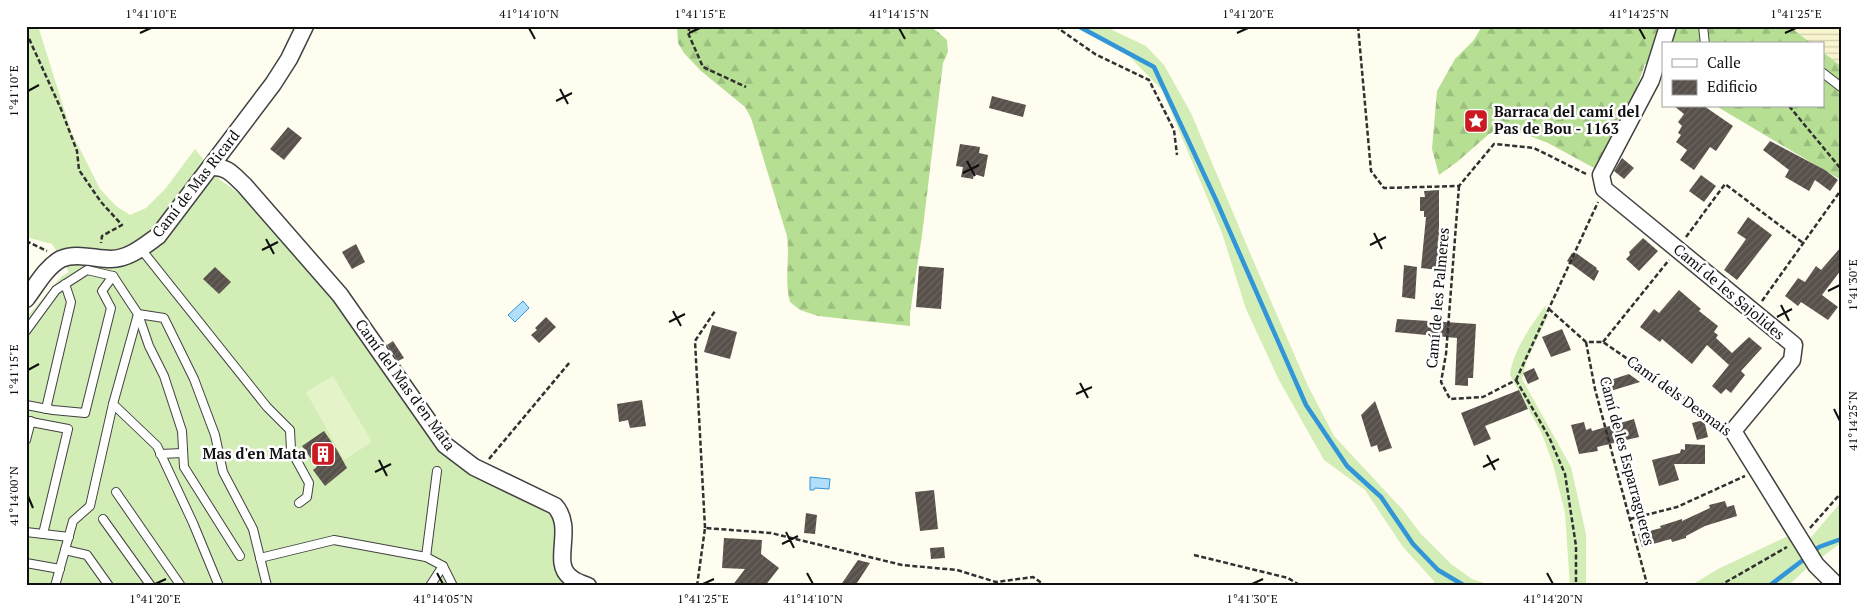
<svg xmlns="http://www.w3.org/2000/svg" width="1867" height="612" viewBox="0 0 1867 612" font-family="'PT Serif',serif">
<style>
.farmland{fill:url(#farmland-rules)}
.grass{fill:#d2edb6}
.forest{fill:url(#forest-firs)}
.pitch{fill:#e5f3c9}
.water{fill:#b1dffb;stroke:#3295d8}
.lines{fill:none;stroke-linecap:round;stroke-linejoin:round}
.stream{stroke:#3295d8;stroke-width:4.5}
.building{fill:url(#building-hatch)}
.lane-casing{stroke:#424242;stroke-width:10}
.street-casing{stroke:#424242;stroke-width:19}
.path{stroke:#313131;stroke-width:2.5;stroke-dasharray:5 2.5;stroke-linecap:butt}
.lane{stroke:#fff;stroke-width:8}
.street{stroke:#fff;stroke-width:16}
.ticks{fill:none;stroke:#0f0f0f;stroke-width:2}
.labels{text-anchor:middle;stroke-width:5;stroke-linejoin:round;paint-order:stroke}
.poi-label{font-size:15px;font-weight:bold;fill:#0f0f0f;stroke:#fff;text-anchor:start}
.street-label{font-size:15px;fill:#0f0f0f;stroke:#fff}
.neatline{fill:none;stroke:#0f0f0f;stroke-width:2}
.ticks-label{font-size:12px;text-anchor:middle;fill:#0f0f0f}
</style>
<defs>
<pattern id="farmland-rules" width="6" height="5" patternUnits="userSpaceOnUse" patternTransform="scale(1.25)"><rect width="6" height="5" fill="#f8f4ce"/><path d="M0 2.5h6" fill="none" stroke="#d3d0b0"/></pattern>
<pattern id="forest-firs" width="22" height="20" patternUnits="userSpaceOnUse" patternTransform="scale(1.25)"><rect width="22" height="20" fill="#b6df94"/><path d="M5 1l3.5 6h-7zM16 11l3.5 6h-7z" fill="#9bbe7e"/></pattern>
<pattern id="building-hatch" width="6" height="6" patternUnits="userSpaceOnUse" patternTransform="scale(1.25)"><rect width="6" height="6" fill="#58504a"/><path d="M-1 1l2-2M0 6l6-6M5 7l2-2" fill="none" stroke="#6b6560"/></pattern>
</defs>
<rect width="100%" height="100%" fill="#fffcf0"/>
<path class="farmland" d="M1789,26H1841V66L1823,52V44H1812Z"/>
<g class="grass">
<path d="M26,26H38L72,134L83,155L100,189L116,206L130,215L146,208L166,188L195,149L219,179L248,200L341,302L451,459L555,516L557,566L560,578L572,586H26V318L62,276L69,272L52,244L26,237Z"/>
<path d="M1073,26H1104L1146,46L1164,65L1191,113L1253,260L1308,386L1334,436L1402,509L1421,534L1451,564L1472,579L1493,586H1434V581L1403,547L1365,490L1324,460L1279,380L1246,309L1222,233L1162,90L1129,56Z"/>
<path d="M1545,306L1548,316L1527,360L1522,379L1571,467L1586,534V586H1570L1565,513L1553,464L1542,434L1510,375C1513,350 1531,326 1545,306Z"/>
<path d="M1841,502V543L1807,568L1788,586H1690L1718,569L1786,537L1808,541Z"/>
</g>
<g class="forest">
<path d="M677,26H929L938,32L947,40L948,52L943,63L922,235L910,313V326L818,316L800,310L790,302C784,280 790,258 787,236L751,118L745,107L701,71L684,53L678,43Z"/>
<path d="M1482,26H1789L1812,44H1663V75L1645,64L1633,98L1596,169L1548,143L1507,127L1489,134L1457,162L1439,175L1432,149L1437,91L1455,59L1474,40Z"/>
<path d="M1823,52L1841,66V180L1716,106H1823Z"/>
</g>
<path class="pitch" d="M333,376L372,442L344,460L306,392Z"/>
<g class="water">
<path d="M523,301L529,308L515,322L508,315Z"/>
<path d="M810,477L830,479L829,489L815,488L814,490H810Z"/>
</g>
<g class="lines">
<g class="stream">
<path d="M1078,26L1154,67L1216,200L1306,405L1347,466L1381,497L1413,544L1438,570L1465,586"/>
<path d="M1813,552L1819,547L1841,539"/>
<path d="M1769,586L1807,557"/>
</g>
</g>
<g class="building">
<path d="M992,96L1026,105L1023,117L989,108Z"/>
<path d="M1674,106H1704L1733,126L1716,151L1710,147L1694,170L1680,160L1687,150L1676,142L1681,135L1678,133L1682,126L1678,122L1684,114Z"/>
<path d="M288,127L302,138L284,160L270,149Z"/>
<path d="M1770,141L1825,170L1838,180L1830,191L1815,180L1809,191L1785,177L1789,170L1763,150Z"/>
<path d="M960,144L980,147L979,153L988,155L984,177L974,174L973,179L961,177L963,167L956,166Z"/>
<path d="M1622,158L1634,168L1624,179L1614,171Z"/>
<path d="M1701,175L1716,186L1704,202L1689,191Z"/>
<path d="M1439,190V234H1443L1438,270L1421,268L1426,217H1424V211H1420V197H1425L1424,191Z"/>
<path d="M1748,217L1772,235L1737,280L1724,270L1746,239L1737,233Z"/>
<path d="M1643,238L1658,251L1639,271L1626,259L1630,255L1629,252Z"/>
<path d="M356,244L365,262L352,269L342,252Z"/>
<path d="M1841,247V270L1822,295L1838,307L1828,320L1801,302L1798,306L1785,296L1798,278L1805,282L1816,266L1821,270Z"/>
<path d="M1572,253L1575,255L1576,253L1597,268L1596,269L1599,271L1594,281L1567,261Z"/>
<path d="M1404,265L1417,267L1415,299L1402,297Z"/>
<path d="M919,266L944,268L941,309L916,307Z"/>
<path d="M215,267L231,282L219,294L203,279Z"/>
<path d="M1679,290L1701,309L1699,311L1718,326L1714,332L1718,335L1716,338L1732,353L1749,337L1762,348L1741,371L1745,375L1731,393L1726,389L1721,394L1712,386L1729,365L1707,345L1692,364L1662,339L1660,342L1640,327L1654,309L1659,313Z"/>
<path d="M546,317L556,327L539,343L531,335L537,330L535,328Z"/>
<path d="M1397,319L1476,324L1473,378H1468V386L1455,385L1457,338L1395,332Z"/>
<path d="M712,325L737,332L730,359L704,352Z"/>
<path d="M1562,329L1571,350L1551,357L1542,337Z"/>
<path d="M393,341L404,358L398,361L387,345Z"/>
<path d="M1534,368L1539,379L1528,384L1523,373Z"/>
<path d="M1629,374L1640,382L1604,393L1601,383Z"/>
<path d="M1519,390L1528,409L1485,426L1491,439L1474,446L1461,413Z"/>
<path d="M642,400L646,426L630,428L628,420L619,422L617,404Z"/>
<path d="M1375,401L1392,448L1379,452L1377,445L1371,447L1361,415Z"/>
<path d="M1634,419L1639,437L1597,447L1598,451L1579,454L1571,425L1584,422L1586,430L1591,428L1592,431Z"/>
<path d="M1704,420L1708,437L1697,440L1692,423Z"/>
<path d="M324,431L337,450L347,468L325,486L313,470L317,467L302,446Z"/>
<path d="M1685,444L1705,445V464H1674L1679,480L1659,486L1652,460L1680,453L1681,449L1685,450Z"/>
<path d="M934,490L938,529L920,531L915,492Z"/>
<path d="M1725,501L1727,507L1734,505L1737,516L1705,526L1686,536V538L1672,542L1671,539L1642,547L1638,534L1661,528L1660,526L1682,519V521L1710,508L1709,505Z"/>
<path d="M806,513L817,515L815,534L804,533Z"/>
<path d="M724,538L762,540L761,554L779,568L765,586H732L745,569L722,568Z"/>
<path d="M944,547L945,558L931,559L930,548Z"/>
<path d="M858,560L870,563L855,586H840Z"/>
</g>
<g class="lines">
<defs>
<g id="lane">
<path d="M1703,26L1705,44"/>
<path d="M1823,73L1841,87"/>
<path d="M141,249L267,407L290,430L291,450L309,483L307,497L299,503"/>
<path d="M26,331L56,290L87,270L113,276L138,314L149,346L164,376L182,431L184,467L240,556"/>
<path d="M113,404L157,446L193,523L219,586"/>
<path d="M26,405L53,410L85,413L111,308L102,291L113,276"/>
<path d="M46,409L71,302L65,284"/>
<path d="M26,421L68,429L43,534"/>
<path d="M26,440L31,421"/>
<path d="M160,454L183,453"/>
<path d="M116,492L181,586"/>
<path d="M103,519L151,586"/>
<path d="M26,532L69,537"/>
<path d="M65,550L87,555L109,586"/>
<path d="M426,557L437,471"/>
<path d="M260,558L334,540L426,557L443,566L453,586"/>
<path d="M26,563L60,569"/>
<path d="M55,586L73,521L90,506L113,404L138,314L164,318L194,379L215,435L223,472L253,529L267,586"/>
<path d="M430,586L443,566"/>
</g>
<g id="street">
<path d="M1668,26L1651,80L1601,175L1604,189L1794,345L1792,360L1733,431L1816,565L1837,586"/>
<path d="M211,167C227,166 233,175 244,185L340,295L445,445L474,467L555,506C575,528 551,562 570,577C574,581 582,584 588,586"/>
<path d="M26,299C36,286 46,267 61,259C76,252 95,259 111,259C129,259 144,246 158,236L273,84L289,59L305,26"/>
</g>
</defs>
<use href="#lane" class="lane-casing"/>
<use href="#street" class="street-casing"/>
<g class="path">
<path d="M690,26L688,33L703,67L746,87"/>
<path d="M1055,26L1095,54L1149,80L1174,130L1177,155"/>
<path d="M1358,26L1371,171L1384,188L1459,186L1494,144L1534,148L1588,175"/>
<path d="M26,32L61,109L77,151L79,170L101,202L122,225L102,236L101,243"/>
<path d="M1789,106L1841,169"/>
<path d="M1459,186L1446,354L1441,382L1450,399L1483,397L1516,380"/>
<path d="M1686,237L1725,184L1803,243"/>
<path d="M26,241L47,251"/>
<path d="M1762,301L1841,190"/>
<path d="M1549,309L1586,342H1603L1722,424"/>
<path d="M1586,342L1595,389L1647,584"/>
<path d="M1603,342L1669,260"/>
<path d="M1516,380L1549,437L1565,474L1576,546V586"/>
<path d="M1516,380L1598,202"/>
<path d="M489,459L570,362"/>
<path d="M1630,519L1677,507L1745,476"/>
<path d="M705,528L695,341L715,311"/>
<path d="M1810,528L1841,493"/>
<path d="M1194,555L1288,578L1301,586"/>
<path d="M697,586L705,528L771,533L902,565L957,570L996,582L1033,577L1046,586"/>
<path d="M1719,586L1787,547"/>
</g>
<use href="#lane" class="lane"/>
<use href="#street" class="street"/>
</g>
<path class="ticks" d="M529,28L535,39M899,28L905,39M1639,28L1645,39M140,33L151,28M689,33L700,28M1237,33L1248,28M1785,33L1796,28M560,89L568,104M28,91L39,85M556,101L572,93M967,161L975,176M963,173L979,165M1374,233L1382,249M266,239L274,254M1370,245L1386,237M262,250L278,242M1828,291L1840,285M1781,305L1789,321M673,311L681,326M1777,317L1792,309M669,322L685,314M28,370L39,364M1080,383L1088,398M1076,394L1092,387M1834,409L1840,421M1487,455L1495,470M379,460L387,476M1483,467L1499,459M375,472L391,464M28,496L33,508M786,532L794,548M782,544L798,536M437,573L443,584M807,573L813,584M1547,573L1553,584M155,584L166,579M703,584L714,579M1252,584L1263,579"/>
<defs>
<symbol id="sight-square" viewBox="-11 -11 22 22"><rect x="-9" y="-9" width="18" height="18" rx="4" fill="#ca1b23" stroke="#fff"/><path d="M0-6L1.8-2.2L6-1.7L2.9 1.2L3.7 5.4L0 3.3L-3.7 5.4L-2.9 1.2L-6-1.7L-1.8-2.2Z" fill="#fff"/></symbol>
<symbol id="building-square" viewBox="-11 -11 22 22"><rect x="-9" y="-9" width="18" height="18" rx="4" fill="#ca1b23" stroke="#fff"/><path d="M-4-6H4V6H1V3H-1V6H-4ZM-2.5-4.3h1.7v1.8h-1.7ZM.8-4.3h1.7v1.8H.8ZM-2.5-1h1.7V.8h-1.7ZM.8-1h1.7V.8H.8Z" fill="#fff"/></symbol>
</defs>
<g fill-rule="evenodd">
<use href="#sight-square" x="1462" y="107" width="28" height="28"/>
<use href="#building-square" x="309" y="440" width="28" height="28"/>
</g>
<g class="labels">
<g class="poi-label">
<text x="1494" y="117">Barraca del camí del<tspan x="1494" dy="17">Pas de Bou - 1163</tspan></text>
<text x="306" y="459" text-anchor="end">Mas d'en Mata</text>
</g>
<g class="street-label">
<text transform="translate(196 184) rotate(-52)" y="5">Camí de Mas Ricard</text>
<text transform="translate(1729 292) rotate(40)" y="5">Camí de les Sajolides</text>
<text transform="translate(1438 298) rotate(-85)" y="5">Camí de les Palmeres</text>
<text transform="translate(405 385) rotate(54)" y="5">Camí del Mas d'en Mata</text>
<text transform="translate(1679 396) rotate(36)" y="5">Camí dels Desmais</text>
<text transform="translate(1627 461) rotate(75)" y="5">Camí de les Esparragueres</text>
</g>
</g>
<rect width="1867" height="612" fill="none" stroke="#ffffff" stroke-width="55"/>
<rect x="1662" y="42" width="162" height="65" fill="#ffffff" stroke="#9f9f9f"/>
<rect x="1672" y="59" width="25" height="8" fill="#ffffff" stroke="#9f9f9f"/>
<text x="1707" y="68" font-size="15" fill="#0f0f0f">Calle</text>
<rect x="1672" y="80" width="25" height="15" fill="url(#building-hatch)" stroke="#9f9f9f"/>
<text x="1707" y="92" font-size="15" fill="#0f0f0f">Edificio</text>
<rect x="28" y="28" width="1812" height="556" class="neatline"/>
<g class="ticks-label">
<text x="151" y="18">1°41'10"E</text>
<text x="529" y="18">41°14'10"N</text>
<text x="700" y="18">1°41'15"E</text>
<text x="899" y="18">41°14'15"N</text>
<text x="1248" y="18">1°41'20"E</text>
<text x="1639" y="18">41°14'25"N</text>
<text x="1796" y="18">1°41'25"E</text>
<text transform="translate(14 91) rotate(-90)" y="4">1°41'10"E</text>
<text transform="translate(1853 285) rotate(-90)" y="4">1°41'30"E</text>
<text transform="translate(14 370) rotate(-90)" y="4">1°41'15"E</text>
<text transform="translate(1853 421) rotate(-90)" y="4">41°14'25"N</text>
<text transform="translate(14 496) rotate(-90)" y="4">41°14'00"N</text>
<text x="155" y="603">1°41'20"E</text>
<text x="443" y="603">41°14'05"N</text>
<text x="703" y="603">1°41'25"E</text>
<text x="813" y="603">41°14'10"N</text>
<text x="1252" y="603">1°41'30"E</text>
<text x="1553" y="603">41°14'20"N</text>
</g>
</svg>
